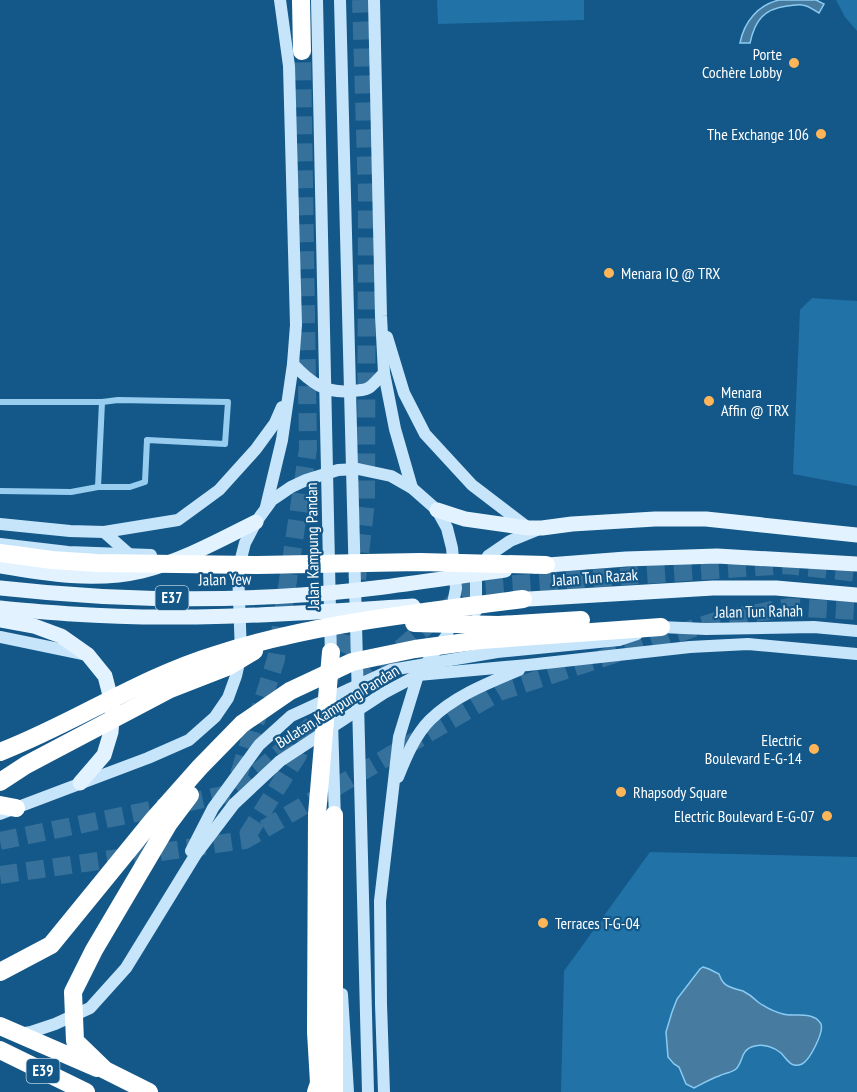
<svg xmlns="http://www.w3.org/2000/svg" width="857" height="1092" viewBox="0 0 857 1092" font-family="'PT Sans Narrow',sans-serif">
<style>
.green{fill:#2172a7}
.water{fill:#477b9f;stroke:#8acbf4;stroke-width:1.5}
.lines{fill:none;stroke-linecap:round;stroke-linejoin:round}
.highway-tunnel{stroke:#36719b;stroke-width:18;stroke-dasharray:18 9;stroke-linecap:butt}
.street{stroke:#98cdf0;stroke-width:6}
.secondary{stroke:#c6e5fb;stroke-width:12}
.primary{stroke:#e2f2ff;stroke-width:15}
.highway{stroke:#fff;stroke-width:18}
.poi-dot{fill:#ffb558;stroke:#135889;stroke-width:2}
.labels{text-anchor:middle;stroke-width:4.5;stroke-linejoin:round;paint-order:stroke}
.shield{fill:#135889;stroke:#b8cddc;stroke-width:1.5}
.shield-label{font-size:15px;font-weight:bold;fill:#fff}
.poi-label{font-size:16px;fill:#fff;stroke:#135889;text-anchor:end}
.street-label{font-size:16px;fill:#fff;stroke:#135889}
</style>
<rect width="100%" height="100%" fill="#135889"/>
<g class="green">
<path d="M437,0H584V20L438,24Z"/>
<path d="M836,0H857V31L845,17Z"/>
<path d="M812,298L857,301V486L793,474L800,310Z"/>
<path d="M650,852L857,857V1092H561L564,971Z"/>
</g>
<g class="water">
<path d="M779,0H816L824,4L819,13C814,10 807,5 802,5C797,4 792,6 787,6C764,9 755,20 750,43H740C744,22 758,5 779,0Z"/>
<path d="M703,967L709,969L719,974C720,976 721,980 723,982C727,988 737,989 743,991C749,994 754,998 758,1002C765,1007 775,1012 783,1014C793,1017 805,1012 815,1018C816,1018 820,1022 821,1024C824,1032 810,1060 802,1064C791,1069 787,1059 781,1053C774,1047 764,1044 755,1046C740,1049 744,1061 736,1069C731,1073 725,1073 719,1076C710,1079 702,1084 694,1088L686,1084L679,1067L674,1064L668,1057L666,1032L672,1012L677,999L700,969Z"/>
</g>
<g class="lines">
<g class="highway-tunnel">
<path d="M357,579L366,502L367,195L361,0"/>
<path d="M331,677L343,646L351,609"/>
<path d="M239,774L276,659L308,449L302,51"/>
<path d="M247,836L298,755L306,735"/>
<path d="M0,841L233,793L472,587L786,565L857,573"/>
<path d="M0,875L245,840L499,692L719,620L789,607L857,611"/>
</g>
<g class="street">
<path d="M0,402H102L118,400L228,402L225,444L147,440L145,482L130,487H98"/>
<path d="M0,491L71,492L98,487L102,402"/>
</g>
<g class="secondary">
<path d="M317,0L331,659"/>
<path d="M340,0L368,1092"/>
<path d="M374,0L381,316L384,373L395,429L412,488"/>
<path d="M387,337L404,393L425,434L472,485L527,527"/>
<path d="M293,364C310,382 325,394 352,391C358,390 365,391 370,387C375,383 380,377 384,373"/>
<path d="M266,507L282,440L293,364L296,325L289,66L280,0"/>
<path d="M0,524L70,531L104,532L178,520L219,490L256,449L275,423L282,407"/>
<path d="M104,532L129,554"/>
<path d="M0,544L68,552L151,555"/>
<path d="M476,611V578L488,556L510,541L537,530"/>
<path d="M656,628L661,627L706,629L814,627L857,631"/>
<path d="M0,637L83,654"/>
<path d="M418,675L528,665L690,647L748,644L857,654"/>
<path d="M332,721L335,821"/>
<path d="M398,777C406,757 415,735 430,720C454,696 488,683 519,670"/>
<path d="M0,814L148,758L189,740L215,717L228,698L236,676L241,654L238,570L245,543L256,522L272,500L291,487L306,480L338,470L358,469L391,476L412,488L437,510L447,528L452,548L456,588L447,635L418,675L384,693L280,761L234,804L196,854L126,968L90,1008L55,1024L31,1032L19,1034"/>
<path d="M191,851L213,808L259,745L291,716L391,670L497,652L619,640L637,634"/>
<path d="M342,994L348,1092"/>
<path d="M384,1092L381,1004L380,901L399,737L418,675"/>
</g>
<g class="primary">
<path d="M437,510L465,519L528,528H542L572,524L655,519H706L857,535"/>
<path d="M0,566C46,574 96,582 142,571C182,561 220,540 256,522"/>
<path d="M535,566L626,559L717,556L857,564"/>
<path d="M0,588C99,599 201,602 301,595C369,591 437,579 505,570"/>
<path d="M512,600L713,588H776L857,595"/>
<path d="M0,608C24,611 48,612 72,614C186,622 300,613 413,606"/>
<path d="M0,620L34,626L61,636L88,655L105,676L113,707L111,732L104,755L80,783"/>
</g>
<g class="highway">
<path d="M301,0L302,51"/>
<path d="M0,553L52,560L97,563L257,565L420,562L546,565"/>
<path d="M414,623L498,625L581,620"/>
<path d="M0,752C73,724 140,678 215,655C314,623 420,613 523,599"/>
<path d="M0,782L26,765L170,689L229,666L254,651"/>
<path d="M0,805L16,808"/>
<path d="M0,972L51,945L153,820L200,767L242,724L290,691L352,662L415,649L481,640L661,627"/>
<path d="M0,1026L97,1068"/>
<path d="M0,1050L86,1092"/>
<path d="M149,1092L105,1070L75,1041L73,992L94,950L169,823L190,795"/>
<path d="M316,1092L319,1083L316,1032L317,814L331,652"/>
<path d="M334,1092V815"/>
</g>
</g>
<g class="poi-dot">
<circle cx="794" cy="63" r="6"/>
<circle cx="821" cy="134" r="6"/>
<circle cx="609" cy="273" r="6"/>
<circle cx="709" cy="401" r="6"/>
<circle cx="814" cy="749" r="6"/>
<circle cx="621" cy="792" r="6"/>
<circle cx="827" cy="816" r="6"/>
<circle cx="543" cy="923" r="6"/>
</g>
<g class="labels">
<g class="shield">
<rect x="155.5" y="586" width="33" height="24" rx="4.5"/>
<rect x="26.5" y="1059" width="33" height="24" rx="4.5"/>
</g>
<g class="shield-label">
<text x="172" y="603">E37</text>
<text x="43" y="1076">E39</text>
</g>
<g class="poi-label">
<text x="782" y="60">Porte<tspan x="782" dy="18">Cochère Lobby</tspan></text>
<text x="809" y="140">The Exchange 106</text>
<text x="621" y="279" text-anchor="start">Menara IQ @ TRX</text>
<text x="721" y="398" text-anchor="start">Menara<tspan x="721" dy="18">Affin @ TRX</tspan></text>
<text x="802" y="746">Electric<tspan x="802" dy="18">Boulevard E-G-14</tspan></text>
<text x="633" y="798" text-anchor="start">Rhapsody Square</text>
<text x="815" y="822">Electric Boulevard E-G-07</text>
<text x="555" y="929" text-anchor="start">Terraces T-G-04</text>
</g>
<g class="street-label">
<text transform="translate(312 546) rotate(-91)" y="6">Jalan Kampung Pandan</text>
<text transform="translate(595 577) rotate(-4)" y="6">Jalan Tun Razak</text>
<text transform="translate(225 579) rotate(-1)" y="6">Jalan Yew</text>
<text transform="translate(759 611) rotate(-1)" y="6">Jalan Tun Rahah</text>
<text transform="translate(337 706) rotate(-32)" y="6">Bulatan Kampung Pandan</text>
</g>
</g>
</svg>
